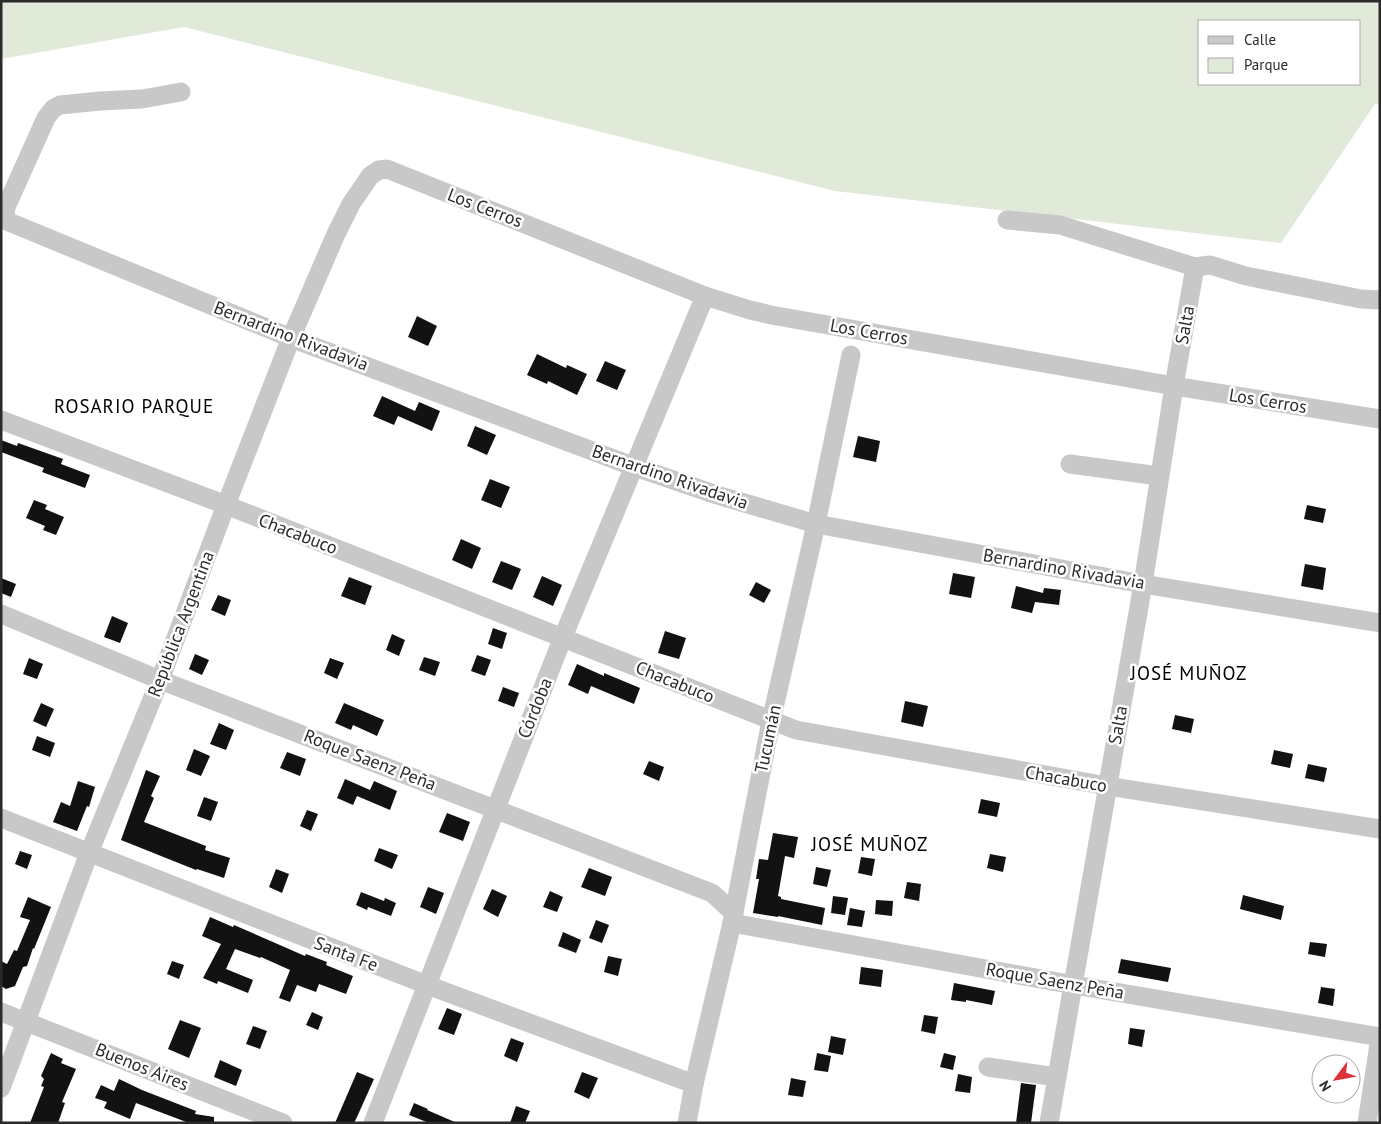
<svg xmlns="http://www.w3.org/2000/svg" width="1381" height="1124" viewBox="0 0 1381 1124" font-family="'PT Sans',sans-serif">
<style>
.green{fill:#e1e9d9;fill-rule:evenodd}
.building{fill:#121212}
.lines{fill:none;stroke-linecap:round;stroke-linejoin:round}
.minor{stroke:#c8c8c8;stroke-width:19}
.labels{text-anchor:middle;stroke-width:5;stroke-linejoin:round;paint-order:stroke}
.street-label{font-size:18px;fill:#2b2b2b;stroke:#fff}
.neighbourhood-label{font-size:19px;letter-spacing:1px;fill:#000;stroke:#fff}
</style>
<rect width="100%" height="100%" fill="#fff"/>
<path class="green" d="M1,1H1380V105L1375,104L1281,243L835,191L184,27L1,59ZM1200,21H1360V84H1200Z"/>
<g class="building">
<path d="M417,316L437,326L428,346L408,337Z"/>
<path d="M537,354L566,368L567,365L587,374L577,395L548,381L547,384L527,375Z"/>
<path d="M605,361L626,370L617,390L596,381Z"/>
<path d="M382,396L415,411L419,402L440,411L432,431L398,416L394,425L373,416Z"/>
<path d="M475,426L496,435L487,455L467,446Z"/>
<path d="M858,436L880,441L876,462L853,457Z"/>
<path d="M1,440L17,446L18,443L63,459L61,464L90,475L85,488L42,472L44,468L1,452Z"/>
<path d="M490,479L510,487L501,508L481,500Z"/>
<path d="M34,500L47,505L45,509L64,517L56,535L43,530L45,526L26,518Z"/>
<path d="M1307,505L1326,509L1323,523L1304,519Z"/>
<path d="M461,539L481,548L472,569L452,560Z"/>
<path d="M501,561L521,569L512,590L492,582Z"/>
<path d="M1305,564L1326,568L1323,590L1301,586Z"/>
<path d="M953,573L975,577L971,598L949,594Z"/>
<path d="M542,576L562,585L553,606L533,597Z"/>
<path d="M349,577L372,586L365,605L341,596Z"/>
<path d="M1,578L16,584L11,597L1,593Z"/>
<path d="M756,582L771,590L764,603L749,595Z"/>
<path d="M1016,586L1043,593L1044,588L1061,590L1059,605L1035,602L1032,613L1011,608Z"/>
<path d="M218,595L231,600L225,616L211,610Z"/>
<path d="M112,616L128,623L120,643L104,637Z"/>
<path d="M493,628L507,633L502,649L488,644Z"/>
<path d="M665,631L686,638L679,659L658,653Z"/>
<path d="M392,634L405,640L399,656L386,650Z"/>
<path d="M195,654L209,660L202,675L189,669Z"/>
<path d="M477,655L491,660L485,676L471,671Z"/>
<path d="M424,657L440,662L435,676L419,670Z"/>
<path d="M29,658L43,664L37,679L23,674Z"/>
<path d="M330,658L344,663L337,679L324,673Z"/>
<path d="M577,664L604,676V673L640,688L634,704L591,686L588,694L568,685Z"/>
<path d="M503,687L519,693L514,707L498,701Z"/>
<path d="M905,701L928,706L923,727L901,722Z"/>
<path d="M41,703L54,709L46,727L33,721Z"/>
<path d="M344,703L384,720L377,736L353,725L351,730L335,723Z"/>
<path d="M1175,715L1194,719L1191,733L1172,729Z"/>
<path d="M219,723L234,730L226,750L210,744Z"/>
<path d="M37,736L55,743L50,757L32,750Z"/>
<path d="M194,749L210,756L201,776L186,770Z"/>
<path d="M1274,750L1293,754L1290,768L1271,764Z"/>
<path d="M287,752L306,759L300,776L280,768Z"/>
<path d="M649,761L664,767L659,781L643,774Z"/>
<path d="M1308,764L1327,768L1324,782L1305,778Z"/>
<path d="M146,770L160,776L151,796L154,798L144,822L206,846L205,850L230,858L224,878L197,869L196,870L121,840Z"/>
<path d="M345,779L370,790L374,781L397,791L390,810L357,796L353,805L337,798Z"/>
<path d="M78,781L95,787L89,807L87,806L77,831L53,822L61,802L70,806Z"/>
<path d="M204,797L218,802L211,821L197,816Z"/>
<path d="M981,799L1000,803L997,817L978,813Z"/>
<path d="M307,810L318,814L311,831L300,826Z"/>
<path d="M447,813L470,822L463,841L439,832Z"/>
<path d="M773,833L798,837L794,858L785,856L778,896L781,897V899L825,908L822,925L778,916V917L753,913L759,879H756L759,859L768,860Z"/>
<path d="M379,848L398,855L392,869L374,861Z"/>
<path d="M20,851L32,855L27,869L15,864Z"/>
<path d="M990,854L1006,857L1003,872L987,868Z"/>
<path d="M861,857L875,859L872,876L858,873Z"/>
<path d="M816,867L831,870L827,887L813,884Z"/>
<path d="M589,868L612,877L605,896L581,887Z"/>
<path d="M276,869L289,874L282,893L269,887Z"/>
<path d="M907,882L921,884L919,901L904,898Z"/>
<path d="M428,887L444,893L436,914L420,907Z"/>
<path d="M492,889L507,896L498,917L483,909Z"/>
<path d="M550,891L563,897L557,912L543,907Z"/>
<path d="M361,892L384,901L385,898L396,903L391,916L368,907L367,910L356,905Z"/>
<path d="M1243,895L1284,906L1281,920L1240,909Z"/>
<path d="M833,896L848,898L845,915L831,913Z"/>
<path d="M28,897L51,907L34,949L33,948L27,966L23,967L15,986L6,989L1,986V961L7,964L14,950L17,951L30,920L20,917Z"/>
<path d="M876,900L893,901L892,916L875,914Z"/>
<path d="M850,908L865,911L862,927L847,925Z"/>
<path d="M210,917L233,927L234,925L305,956L306,954L327,962L326,965L353,976L346,994L319,984L316,992L297,985L290,1002L279,998L290,970L261,957L260,958L235,949L226,969L253,980L248,993L218,981L217,984L203,978L221,944L202,936Z"/>
<path d="M596,920L609,925L602,943L589,938Z"/>
<path d="M563,932L581,940L576,953L558,946Z"/>
<path d="M1310,942L1327,944L1325,957L1308,954Z"/>
<path d="M608,956L622,959L618,976L604,972Z"/>
<path d="M1121,959L1171,968L1168,982L1118,973Z"/>
<path d="M172,961L184,965L179,979L167,974Z"/>
<path d="M861,967L883,970L881,987L859,984Z"/>
<path d="M954,983L995,991L992,1005L966,1000V1002L951,1000Z"/>
<path d="M1321,987L1335,989L1333,1006L1318,1003Z"/>
<path d="M447,1008L462,1014L454,1035L438,1029Z"/>
<path d="M312,1012L323,1017L318,1030L306,1025Z"/>
<path d="M924,1015L938,1017L935,1034L921,1031Z"/>
<path d="M180,1020L201,1028L189,1058L168,1049Z"/>
<path d="M253,1026L267,1031L260,1049L246,1044Z"/>
<path d="M1130,1028L1145,1030L1142,1047L1128,1044Z"/>
<path d="M831,1036L846,1039L843,1055L828,1052Z"/>
<path d="M511,1038L524,1043L517,1062L504,1056Z"/>
<path d="M51,1053L63,1059L61,1063L76,1069L62,1102L65,1103L58,1123H30L44,1087L41,1086L44,1079L41,1076Z"/>
<path d="M817,1053L831,1056L828,1072L814,1070Z"/>
<path d="M944,1053L956,1056L953,1070L940,1067Z"/>
<path d="M220,1060L242,1070L236,1086L214,1077Z"/>
<path d="M357,1072L374,1079L357,1117L354,1123H335Z"/>
<path d="M582,1072L598,1078L589,1099L574,1092Z"/>
<path d="M958,1074L972,1077L970,1093L955,1091Z"/>
<path d="M791,1078L806,1081L803,1097L788,1095Z"/>
<path d="M119,1079L142,1090L196,1111L195,1114L214,1117V1123H189L136,1103L130,1119L104,1108L107,1102L95,1098L101,1085L114,1091Z"/>
<path d="M1021,1083L1036,1085L1031,1123H1016Z"/>
<path d="M414,1103L428,1109L427,1110L457,1123H429L409,1115Z"/>
<path d="M516,1106L530,1111L525,1123H510Z"/>
</g>
<g class="lines">
<g class="minor">
<path d="M181,92L142,99L100,101L60,105L53,109L46,118L6,207L5,217L9,222L291,338L635,467L717,495L816,524L1143,584L1380,623"/>
<path d="M1007,220L1060,225L1195,267L1210,265L1246,276L1361,299L1380,300"/>
<path d="M1,420L226,505L796,730L1107,786L1380,829"/>
<path d="M1070,464L1159,476"/>
<path d="M1,614L160,680L712,893L734,913"/>
<path d="M1,818L427,985L694,1084"/>
<path d="M732,923L1074,985L1380,1037"/>
<path d="M1,1012L283,1123"/>
<path d="M988,1067L1057,1077"/>
<path d="M1,1088L89,853L160,680L226,505L291,338L336,234L351,204L370,176L379,170L387,169L705,296L750,310L771,315L1174,386L1380,419"/>
<path d="M373,1123L563,637L705,296"/>
<path d="M687,1123L694,1084L732,923L771,721L816,524L851,355"/>
<path d="M1049,1123L1143,584L1174,386L1195,267"/>
<path d="M1367,1123L1380,1038"/>
</g>
</g>
<g class="labels">
<g class="street-label">
<text transform="translate(485 208) rotate(21)" y="6">Los Cerros</text>
<text transform="translate(1185 325) rotate(-80)" y="6">Salta</text>
<text transform="translate(869 332) rotate(10)" y="6">Los Cerros</text>
<text transform="translate(291 336) rotate(21)" y="6">Bernardino Rivadavia</text>
<text transform="translate(1268 401) rotate(9)" y="6">Los Cerros</text>
<text transform="translate(670 477) rotate(19)" y="6">Bernardino Rivadavia</text>
<text transform="translate(298 534) rotate(21)" y="6">Chacabuco</text>
<text transform="translate(1064 569) rotate(10)" y="6">Bernardino Rivadavia</text>
<text transform="translate(181 624) rotate(-69)" y="6">República Argentina</text>
<text transform="translate(675 682) rotate(22)" y="6">Chacabuco</text>
<text transform="translate(535 708) rotate(-68)" y="6">Córdoba</text>
<text transform="translate(1118 725) rotate(-80)" y="6">Salta</text>
<text transform="translate(768 739) rotate(-78)" y="6">Tucumán</text>
<text transform="translate(370 760) rotate(21)" y="6">Roque Saenz Peña</text>
<text transform="translate(1066 779) rotate(10)" y="6">Chacabuco</text>
<text transform="translate(346 954) rotate(21)" y="6">Santa Fe</text>
<text transform="translate(1055 981) rotate(10)" y="6">Roque Saenz Peña</text>
<text transform="translate(142 1067) rotate(22)" y="6">Buenos Aires</text>
</g>
<g class="neighbourhood-label">
<text x="134" y="413">ROSARIO PARQUE</text>
<text x="1189" y="680">JOSÉ MUÑOZ</text>
<text x="870" y="851">JOSÉ MUÑOZ</text>
</g>
</g>
<rect width="1381" height="1124" fill="none" stroke="#2b2b2b" stroke-width="5"/>
<rect x="1198" y="20" width="162" height="65" fill="#ffffff" stroke="#aaaaaa"/>
<rect x="1208" y="36" width="25" height="8" fill="#c8c8c8" stroke="#aaaaaa"/>
<text x="1244" y="45" font-size="15" fill="#2b2b2b">Calle</text>
<rect x="1208" y="58" width="25" height="15" fill="#e1e9d9" stroke="#aaaaaa"/>
<text x="1244" y="70" font-size="15" fill="#2b2b2b">Parque</text>
<g transform="translate(1336 1079) rotate(238)"><circle r="24" fill="#ffffff" stroke="#aaaaaa"/>
<path d="M0-4L9 19L0 12L-9 19Z" fill="#de323a"/>
<text y="-8" font-size="14" font-weight="bold" text-anchor="middle" fill="#2b2b2b">N</text>
</g>
</svg>
